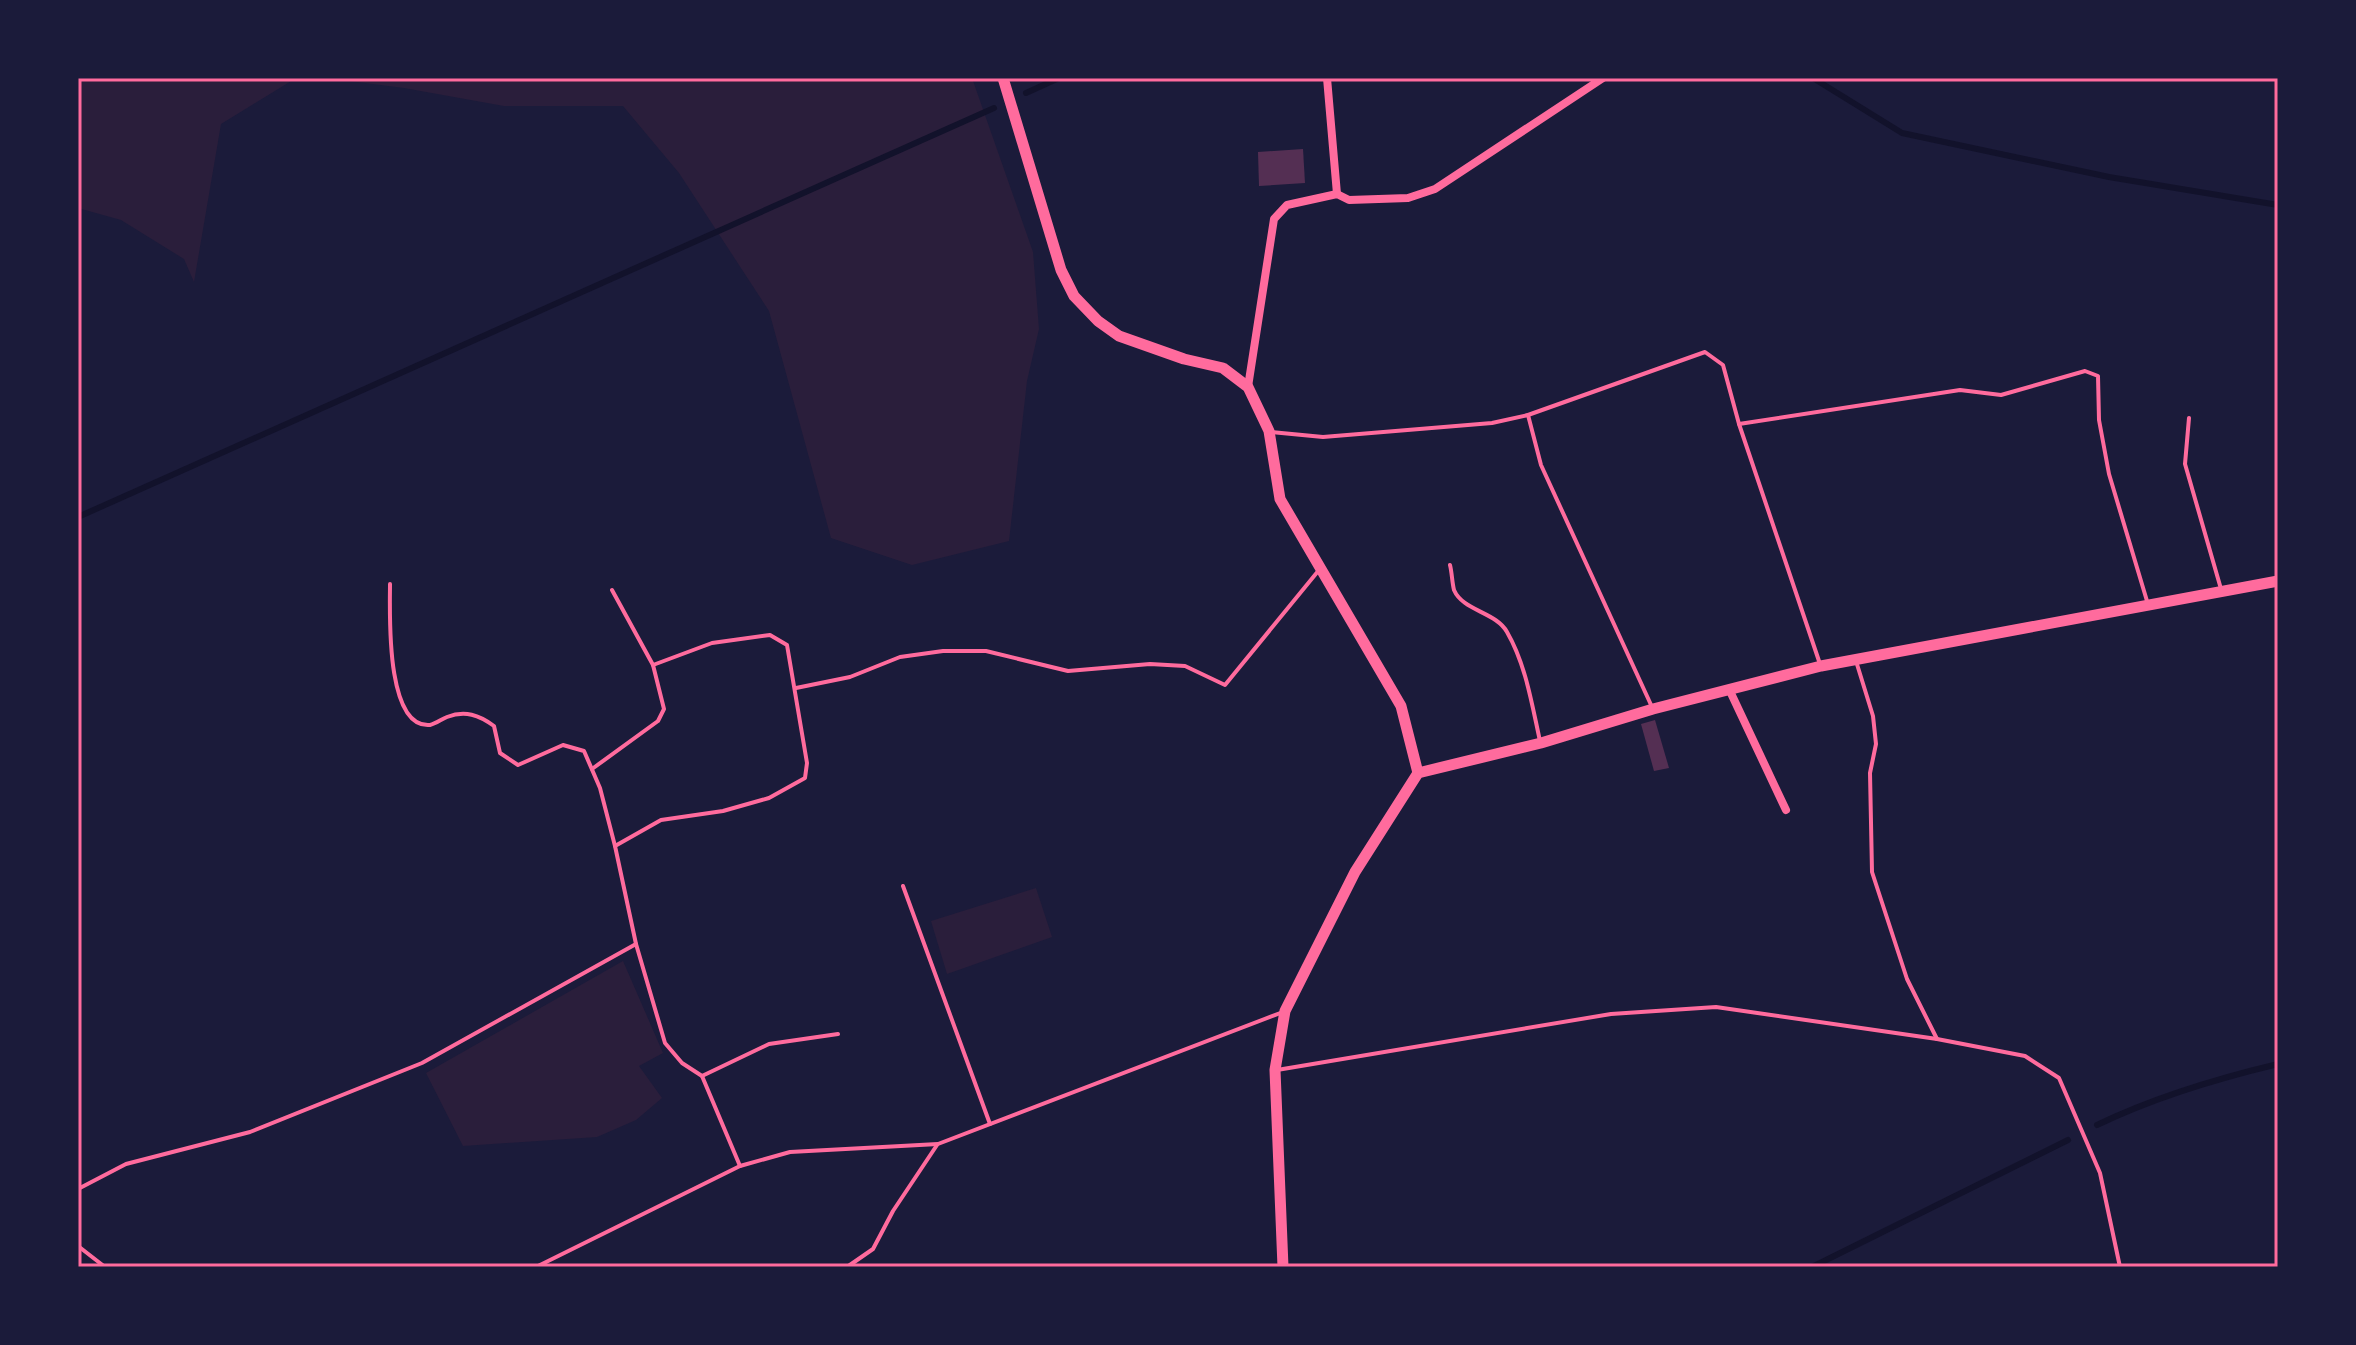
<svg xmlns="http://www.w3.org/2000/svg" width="2356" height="1345" viewBox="0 0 2356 1345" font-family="'Source Sans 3',sans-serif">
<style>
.green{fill:#2a1e3b}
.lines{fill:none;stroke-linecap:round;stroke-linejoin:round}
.stream{stroke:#12122b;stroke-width:6}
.building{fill:#542f53}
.service{stroke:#ff6b9d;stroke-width:4}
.minor{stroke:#ff6b9d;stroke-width:8}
.tertiary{stroke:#ff6b9d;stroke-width:11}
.neatline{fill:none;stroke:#ff6b9d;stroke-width:3}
</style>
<rect width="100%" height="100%" fill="#1b1b3a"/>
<g class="green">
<path d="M78,78H296L221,124L194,282L184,259L121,220L78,208Z"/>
<path d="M326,78H972L1033,252L1039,329L1027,381L1009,541L912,565L831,538L769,311L679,173L623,106H504L404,88Z"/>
<path d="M1036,888L1052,937L947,974L931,921Z"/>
<path d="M623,961L663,1053L639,1066L662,1098L636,1120L597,1137L463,1146L426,1073Z"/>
</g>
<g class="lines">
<g class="stream">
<path d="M1813,78L1902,133L2109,177L2278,205"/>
<path d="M1026,93L1059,78"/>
<path d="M78,517L994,108"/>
<path d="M2097,1125C2155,1097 2215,1079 2278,1064"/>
<path d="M1812,1267L2068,1140"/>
</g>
</g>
<g class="building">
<path d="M1303,149L1305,183L1259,186L1258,152Z"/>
<path d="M1655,720L1669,768L1654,771L1641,724Z"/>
</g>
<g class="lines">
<g class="service">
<path d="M1528,415L1541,465L1652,707"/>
<path d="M2189,418L2185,464L2221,589"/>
<path d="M1739,424L1960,390L2001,395L2085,371L2098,376L2099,420L2109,474L2147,601"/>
<path d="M1271,432L1323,437L1492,423L1528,415L1705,352L1723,365L1739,424L1820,664"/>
<path d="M1450,565C1452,573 1452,582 1454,590C1463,611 1496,612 1507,632C1526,665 1532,705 1540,741"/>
<path d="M390,584C390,611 385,729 430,725C435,724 442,719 447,717C465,710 479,715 494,726L500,753L518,765L563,745L584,751L600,788L615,846L636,944L665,1043L682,1063L702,1076L740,1166"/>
<path d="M1856,661L1873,716L1876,744L1870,773L1872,872L1907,979L1937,1039"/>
<path d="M796,688L850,677L900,657L943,651H986L1068,671L1150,664L1185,666L1225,685L1319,570"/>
<path d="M592,769L658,721L664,709L653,665L612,590"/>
<path d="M615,846L661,820L723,811L769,798L805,778L807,763L787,645L770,635L712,643L653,665"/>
<path d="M903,886L990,1124"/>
<path d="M1277,1070L1611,1014L1716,1007L1937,1039L2025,1056L2059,1078L2100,1173L2120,1267"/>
<path d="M702,1076L769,1044L838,1034"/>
<path d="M78,1189L126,1164L250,1132L422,1063L636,944"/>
<path d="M78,1246L105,1267"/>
<path d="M536,1267L740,1166L790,1152L938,1144L1283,1012"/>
<path d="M847,1267L873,1249L893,1211L937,1145"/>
</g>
<g class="minor">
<path d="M1327,78L1337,194"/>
<path d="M1248,387L1274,219L1287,205L1337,194L1349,200L1408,198L1435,189L1603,78"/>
<path d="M1729,689L1786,810"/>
</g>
<g class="tertiary">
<path d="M1003,78L1061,270L1074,296L1098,321L1119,336L1184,359L1223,368L1248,387L1269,431L1280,499L1401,706L1418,773"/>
<path d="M1283,1267L1275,1070L1285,1011L1355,872L1418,773L1541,743L1653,709L1821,666L2278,581"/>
</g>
</g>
<rect width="2356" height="1345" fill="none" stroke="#1b1b3a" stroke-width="160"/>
<rect x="80" y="80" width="2196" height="1185" class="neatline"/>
</svg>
